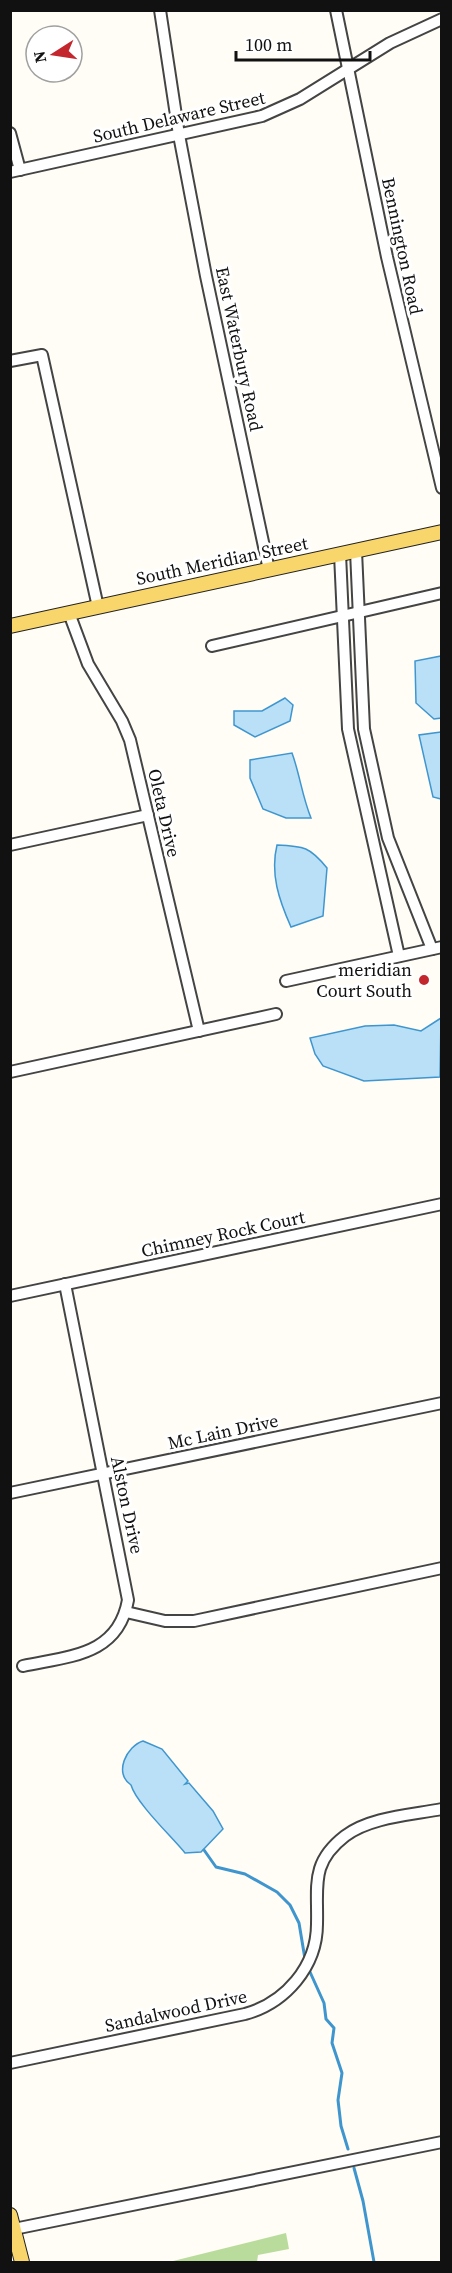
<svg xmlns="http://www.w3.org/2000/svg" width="452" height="2273" viewBox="0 0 452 2273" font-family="'Source Serif 4',serif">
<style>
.forest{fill:#b9dc9c}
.water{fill:#b9e0f7;stroke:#3f96cf;stroke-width:1.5}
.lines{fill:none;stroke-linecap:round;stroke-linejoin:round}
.stream{stroke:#3f96cf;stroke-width:3}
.minor-casing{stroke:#444;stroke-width:14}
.major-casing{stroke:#222;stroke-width:16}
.minor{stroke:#fff;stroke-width:10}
.major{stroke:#f9d66b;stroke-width:14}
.poi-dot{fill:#c4262e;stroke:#fff;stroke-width:2}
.labels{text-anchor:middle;stroke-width:6;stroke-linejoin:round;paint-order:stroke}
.street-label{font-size:18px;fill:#111;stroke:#fff}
.poi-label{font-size:18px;fill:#111;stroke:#fff;text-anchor:end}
</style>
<rect width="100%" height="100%" fill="#fffdf5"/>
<path class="forest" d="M286,2233L289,2249L258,2255L257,2262H169Z"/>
<g class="water">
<path d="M441,656V718L434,719L416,703L415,661Z"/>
<path d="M285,698L293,705L290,721L255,737L234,725V711H262Z"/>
<path d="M441,732H442L441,799L433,797L419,735Z"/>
<path d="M292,753C300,775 302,796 311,818H286L263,809L250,778V760Z"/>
<path d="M277,845C304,846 310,847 327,868L323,916L291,927C279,900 270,874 277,845Z"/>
<path d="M441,1018L440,1077L364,1081L323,1066L315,1054L310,1038L365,1026L394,1025L421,1031Z"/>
<path d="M143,1741L162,1749L188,1781L185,1784L189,1783L213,1811L223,1829L201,1852L185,1853C173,1838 136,1803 131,1785C113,1773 127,1746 143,1741Z"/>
</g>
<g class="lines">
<g class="stream">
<path d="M204,1850L216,1867L245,1874L277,1892L290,1905L299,1923L305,1959"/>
<path d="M310,1972L324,2003L326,2019L334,2028L332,2043L342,2073L338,2100L341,2126L348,2149"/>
<path d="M354,2168L363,2201L374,2262"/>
</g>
<defs>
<g id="minor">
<path d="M160,10L179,135L206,276L269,570"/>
<path d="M336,10L387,257L442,488"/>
<path d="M10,133L20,170"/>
<path d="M10,172L262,116L300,99L390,43L442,19"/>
<path d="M10,361L42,355L98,607"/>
<path d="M356,551L364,729L388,838L432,949"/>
<path d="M340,554L348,729L399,956"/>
<path d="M69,613L88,664L122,721L130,740L199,1031"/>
<path d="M212,646L442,593"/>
<path d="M10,845L148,815"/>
<path d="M286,981L442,947"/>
<path d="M10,1072L276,1014"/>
<path d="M10,1296L442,1204"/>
<path d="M10,1493L442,1403"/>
<path d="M126,1612L165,1621H194L442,1568"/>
<path d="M23,1666C69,1656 118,1656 128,1600L65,1284"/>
<path d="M10,2063L245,2014C285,2003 317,1967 317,1924C318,1886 310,1863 345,1836C370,1817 411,1815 442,1809"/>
<path d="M14,2229L442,2142"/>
</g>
<g id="major">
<path d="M10,626L442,532"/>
<path d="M10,2215L22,2262"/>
</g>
</defs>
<use href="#minor" class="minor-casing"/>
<use href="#major" class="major-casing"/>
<use href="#minor" class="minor"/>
<use href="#major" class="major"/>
</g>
<circle class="poi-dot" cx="424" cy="980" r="6"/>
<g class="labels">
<g class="street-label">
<text transform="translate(179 117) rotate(-13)" y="6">South Delaware Street</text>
<text transform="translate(402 246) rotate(78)" y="6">Bennington Road</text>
<text transform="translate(239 349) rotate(78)" y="6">East Waterbury Road</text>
<text transform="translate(222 561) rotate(-12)" y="6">South Meridian Street</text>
<text transform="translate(164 813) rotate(77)" y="6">Oleta Drive</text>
<text transform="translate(223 1234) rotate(-12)" y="6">Chimney Rock Court</text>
<text transform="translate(223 1432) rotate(-12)" y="6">Mc Lain Drive</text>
<text transform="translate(127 1505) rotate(78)" y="6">Alston Drive</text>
<text transform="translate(176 2011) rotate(-12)" y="6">Sandalwood Drive</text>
</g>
<g class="poi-label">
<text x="412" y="976">meridian<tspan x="412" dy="21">Court South</tspan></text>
</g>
</g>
<rect width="452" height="2273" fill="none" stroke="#111111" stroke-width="24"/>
<g transform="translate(54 54) rotate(258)"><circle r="28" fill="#ffffff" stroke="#a0a0a0" stroke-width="1.5"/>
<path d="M0-4.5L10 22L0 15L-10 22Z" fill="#c4262e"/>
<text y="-9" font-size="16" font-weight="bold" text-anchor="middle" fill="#111111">N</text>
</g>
<path d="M236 51v9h134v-9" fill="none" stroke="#111111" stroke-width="3"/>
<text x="245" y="51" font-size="18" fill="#111111" stroke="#ffffff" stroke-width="4.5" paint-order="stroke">100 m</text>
</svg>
